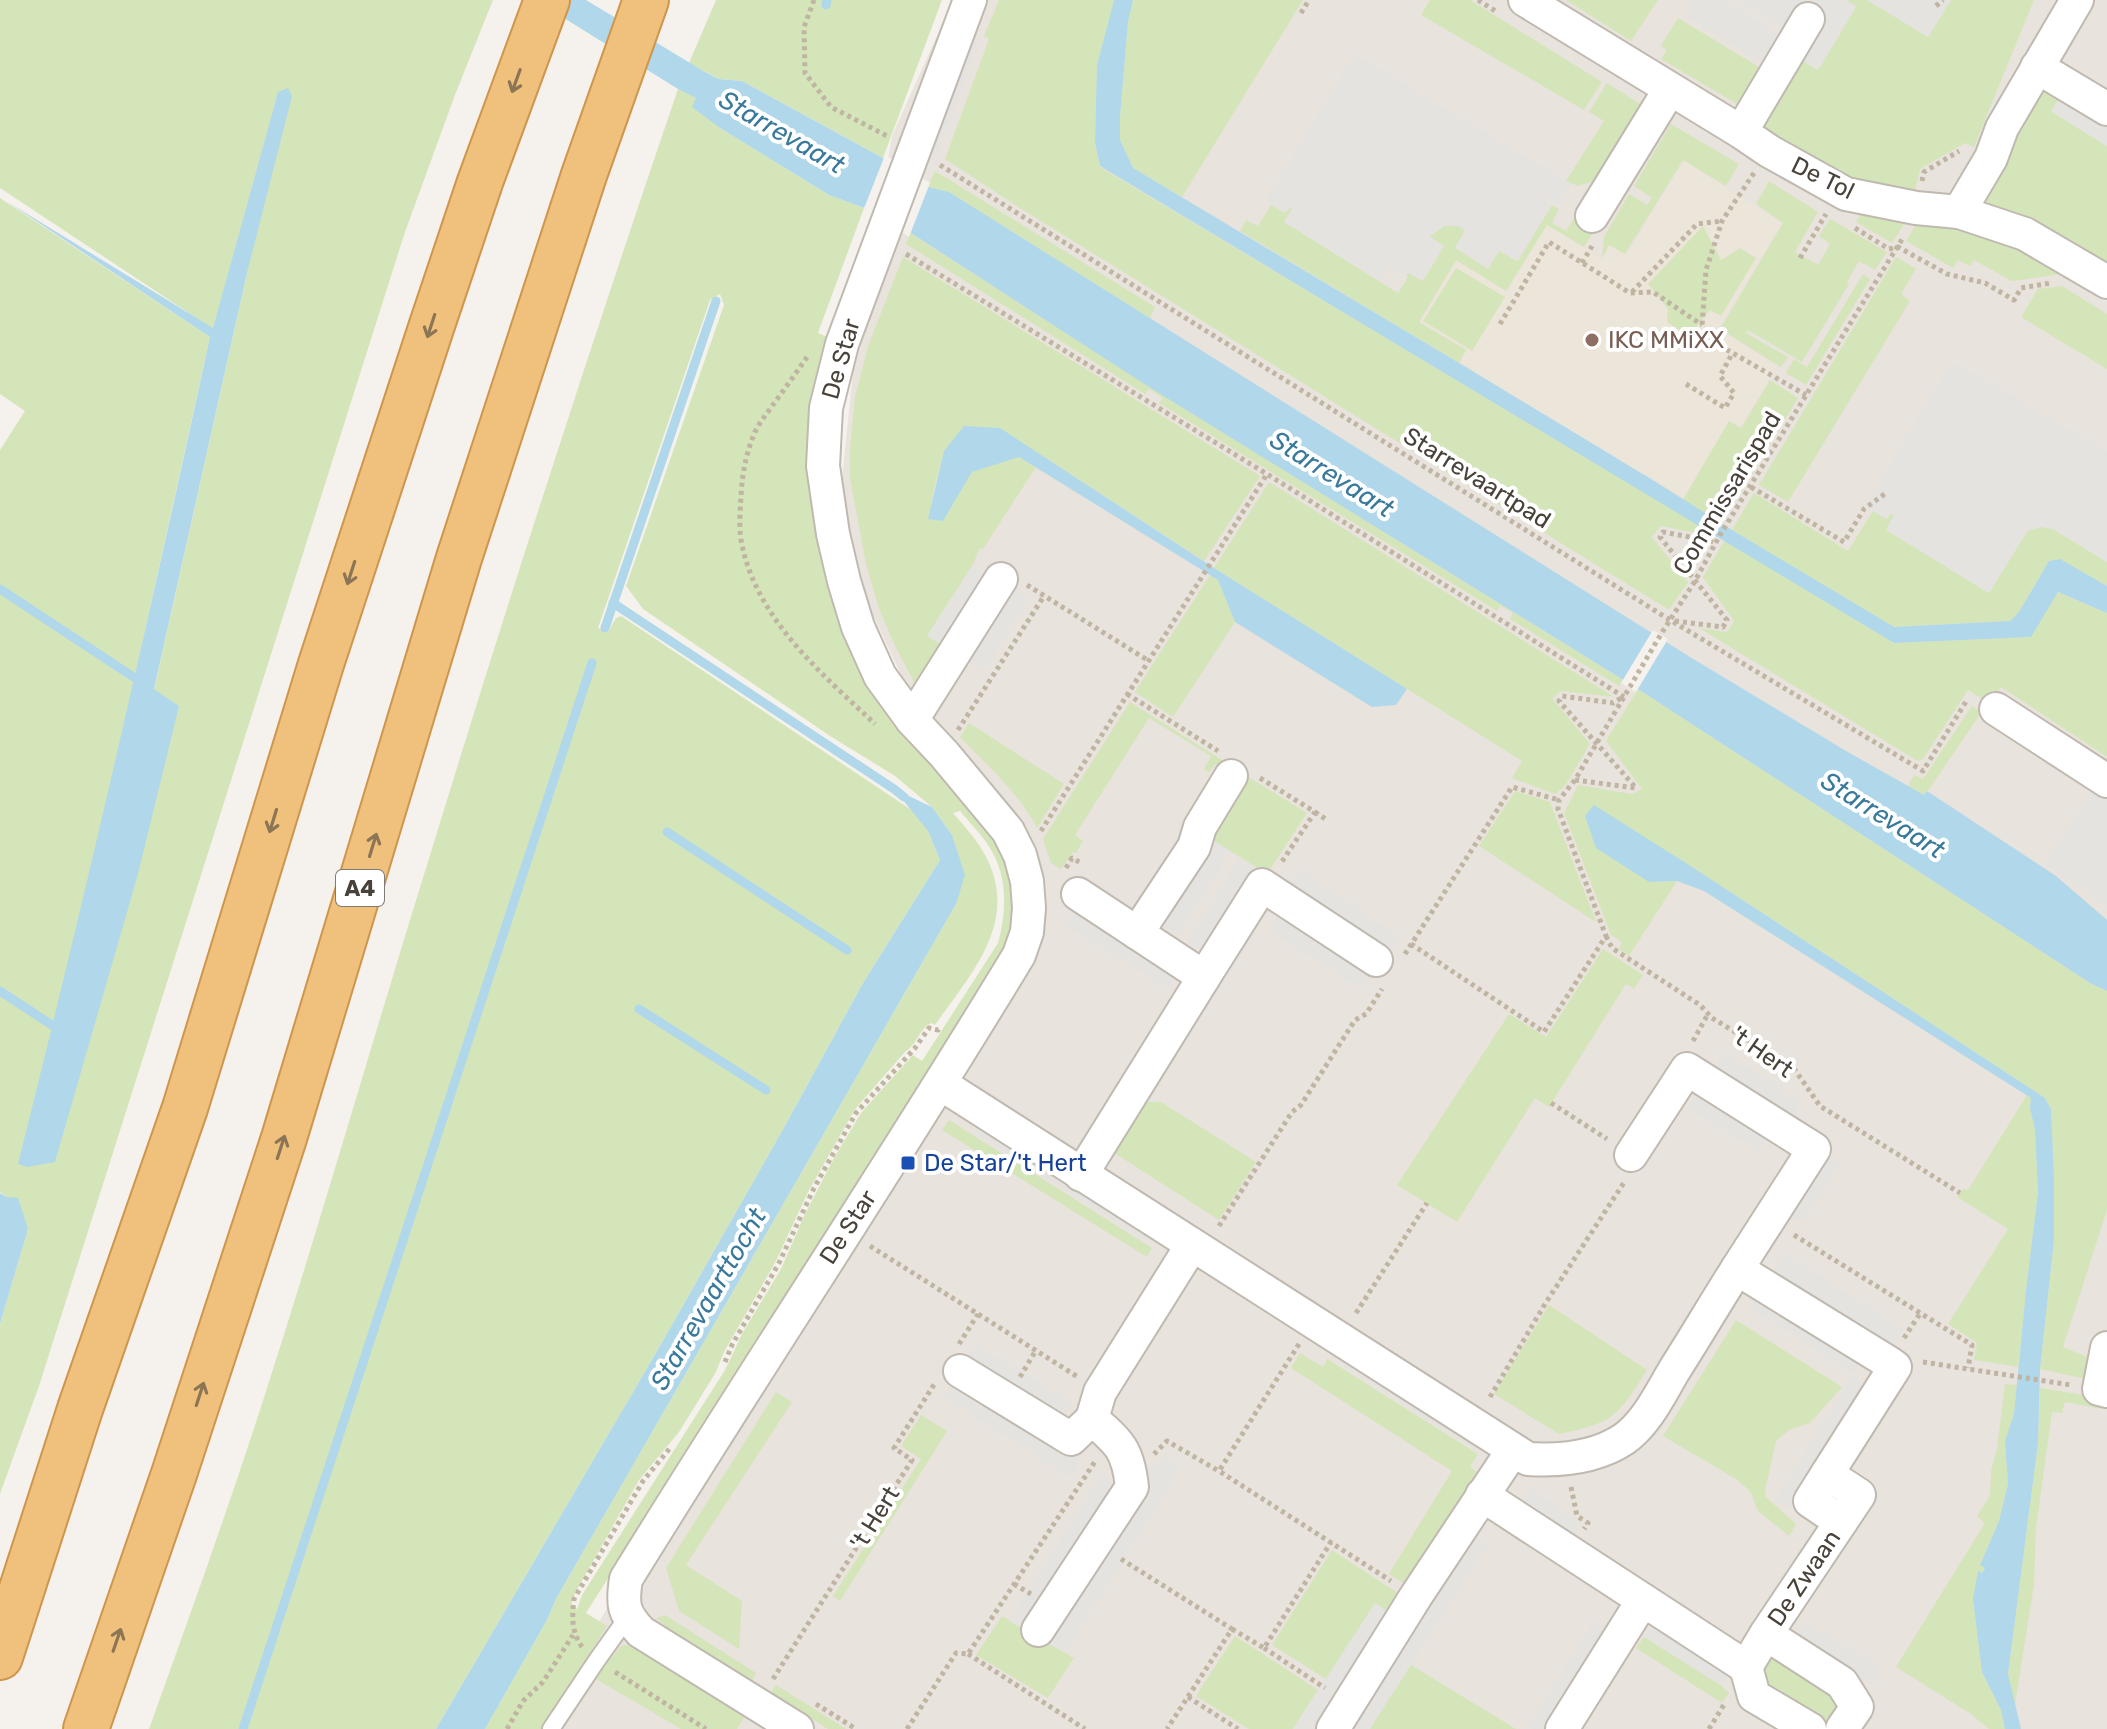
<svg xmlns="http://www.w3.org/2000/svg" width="2107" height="1729" viewBox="0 0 2107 1729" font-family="Rubik,sans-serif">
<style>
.residential{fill:#e8e3dc}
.education{fill:#ece5d9}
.green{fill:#d5e5ba;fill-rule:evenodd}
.parking{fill:#e4e3e0}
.water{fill:#b0d7ea}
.pier{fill:#f5f2ed}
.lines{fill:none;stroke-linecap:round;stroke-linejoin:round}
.stream{stroke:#b0d7ea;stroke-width:9}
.service-casing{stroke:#c0b9b0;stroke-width:20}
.minor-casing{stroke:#c0b9b0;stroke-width:36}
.motorway-casing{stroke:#cf954d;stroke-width:48}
.path{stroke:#c0b4a3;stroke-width:5;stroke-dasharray:4 4;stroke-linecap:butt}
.service{stroke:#fff;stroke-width:16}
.minor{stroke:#fff;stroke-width:32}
.motorway{stroke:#f0c17d;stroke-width:44}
.oneway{stroke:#8c7555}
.education-dot{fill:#8d6e63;stroke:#fff;stroke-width:3}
.transit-dot{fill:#1a4fb4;stroke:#fff;stroke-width:3}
.labels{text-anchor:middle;stroke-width:8;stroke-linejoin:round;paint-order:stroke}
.shield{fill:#fff;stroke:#807b76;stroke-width:2}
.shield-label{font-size:22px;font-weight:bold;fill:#49423b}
.street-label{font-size:24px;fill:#49423b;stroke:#fff}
.education-label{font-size:24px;fill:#785e54;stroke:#fff;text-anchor:start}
.transit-label{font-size:24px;fill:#164399;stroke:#fff;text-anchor:start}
.water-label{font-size:26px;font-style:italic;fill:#39799c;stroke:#fff}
</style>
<rect width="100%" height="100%" fill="#f5f2ed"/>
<path class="residential" d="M953,0H2107V1729H536L826,1236L1040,930L1039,860L1007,807L919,713L871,611L840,498L856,343L892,136Z"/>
<path class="education" d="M1684,161L1782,223L1718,329L1777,366L1741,427L1729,421L1682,499L1476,373L1461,361L1467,350L1420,322L1457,261L1507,292L1547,225L1602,259L1610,246L1626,255Z"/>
<g class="green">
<path d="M0,0H493L455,95L405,232L39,1386L0,1494V1324L28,1229L7,1197L0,1192V591L134,683L55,1023L19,1164L179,706L154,690L247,273L278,93L213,329L0,188Z"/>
<path d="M716,0H942L883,158L742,81L719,79L689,63Z"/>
<path d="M999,0H1114L1097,65L1095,143L1100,167L1713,533L1712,536L1661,526L1652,537L1688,582L1669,610L1020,208L945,159L989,39L984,36Z"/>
<path d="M1133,0H1303L1182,197L1133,168L1120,140V116L1128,22Z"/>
<path d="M1430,0H1470L1602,82L1584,110L1421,15Z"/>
<path d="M1566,0H1658L1631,41Z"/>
<path d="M1846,0H1867L1927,36L1951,0H2034L1974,147L1965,143L1920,169L1915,192L1872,186L1836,174L1760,127L1799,59L1818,70L1856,7Z"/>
<path d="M1678,18L1764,70L1742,107L1661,59L1667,50L1661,46Z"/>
<path d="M1607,83L1643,106L1601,176L1594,181L1578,186L1566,181L1604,121L1589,112Z"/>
<path d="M678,89L697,98L720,128L829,195L864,208L818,333L827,337L813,402L806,472L829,589L848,645L874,696L912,744L971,809L998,843L1012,878L1014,921L1001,960L586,1613L607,1626L541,1729H485L547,1620L556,1599L956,904L952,835L932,807L895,776L830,736L643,609L626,586L724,305L720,294L710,300L598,628L608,632L616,618L621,616L913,811L928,831L940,860L863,983L786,1124L660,1346L436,1729H149C190,1615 231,1501 268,1385C326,1204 378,1021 435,839C512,588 593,338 678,89ZM960,811C969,822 980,833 988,845C1008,874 1007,911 998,943L922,1061L913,1055L861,1113L834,1158L805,1214L781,1269L742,1334L725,1370L582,1595L577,1609L571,1605L575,1593L639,1480L679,1432L716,1372L724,1352L776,1261L809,1190L855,1109L905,1052C917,1045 919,1029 931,1023L935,1025C969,976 1017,926 989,863C981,844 966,828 953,813Z"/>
<path d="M2043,92L2061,95L2052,112L2107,146V265L2018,213L1979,201L2027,104Z"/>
<path d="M1671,124L1739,164L1726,186L1683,160L1625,254L1609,245L1602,258L1604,237L1629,194L1647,205L1652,198L1634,186Z"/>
<path d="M935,171L1155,307L1150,318L949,192L928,187Z"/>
<path d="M1769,181L1818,212L1795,252L1818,265L1830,244L1819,236L1830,219L1887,252L1875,270L1859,261L1847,282L1849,284L1802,362L1748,330L1746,333L1788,357L1781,367L1720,329L1783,223L1756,204Z"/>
<path d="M0,198L210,337L135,676L0,588V450L25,411L0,394Z"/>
<path d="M1271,205L1285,213L1291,206L1293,209L1284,222L1398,293L1408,277L1406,276L1408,273L1423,281L1429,237L1444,226H1458L1517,261L1552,205L1559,209L1552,223L1566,231L1574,218L1594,231L1584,247L1547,225L1506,291L1456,260L1419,322L1466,350L1459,363L1240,231L1246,220L1258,226Z"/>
<path d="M1861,214L1906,221L1892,243L1856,222Z"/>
<path d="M1917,223L1975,233L2005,241L2062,274L2012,281L1974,260L1970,266L1958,260L1953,268L1906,241Z"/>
<path d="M1703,226L1721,260L1740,248L1756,258L1721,316L1710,310L1689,336L1667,322L1668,309L1648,284Z"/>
<path d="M910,233L1164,396L1623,680L1619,686L1510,619L1513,613L1500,606L1497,611L1159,403L1163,398L1149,389L1145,394L906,244Z"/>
<path d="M903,257L1260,476L1204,561L1000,428L964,427L944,451L934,489L929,519L943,521L972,472L1018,456L1036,467L983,549L980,548L972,566L928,635L946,646L920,684H915L896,648L879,609L866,564L850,478V448L855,397L868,346Z"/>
<path d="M1896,257L1916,269L1901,294L1910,301L1788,502L1759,485Z"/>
<path d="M1456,268L1505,297L1472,351L1423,321Z"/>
<path d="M1863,274L1870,279L1806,385L1786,373L1794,359L1807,367Z"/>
<path d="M2062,286L2107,314V369L2021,317L2038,289Z"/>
<path d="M1770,380L1798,398L1746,485L1721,523L1683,500L1729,421L1741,428Z"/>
<path d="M1269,482L1614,697L1561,691L1552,698L1590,744L1565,786L1555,794L1512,778L1522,761L1214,568Z"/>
<path d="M1754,493L1848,551L1873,511L1886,519L1891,513L1895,515L1887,530L1989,593L2028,530L2041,526L2053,529L2107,562V586L2059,559L2049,561L2019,612L2010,621L1894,627L1732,530Z"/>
<path d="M1725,540L1894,643L2030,637L2057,592L2107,613V757L2001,687L1989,703L1968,690L1923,759L1918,761L1699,628L1727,632L1734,621L1703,577Z"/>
<path d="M1210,575L1218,580L1235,622L1173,717L1135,692Z"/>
<path d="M1638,689L2090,983L2107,991V1210L2063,1347L2090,1358L2086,1379L2040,1369L2054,1240V1178L2051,1110L2045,1098L1689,865L1649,882L1677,881L1629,956L1619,949L1622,942L1611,935L1564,813L1578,785L1632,794L1642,789L1606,741Z"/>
<path d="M1130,702L1233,767L1229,773L1215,765L1209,772L1204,769L1211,756L1149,718L1075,835L1083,841L1076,853L1073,852L1061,869L1051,863L1043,839Z"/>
<path d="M1972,706L1981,713L1925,795L1908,786L1914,775L1923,779Z"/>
<path d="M969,723L1064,784L1037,828C1019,793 987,765 960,737Z"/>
<path d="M1237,770L1307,813L1267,874L1206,836Z"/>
<path d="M1515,791L1550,802L1596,922L1479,846Z"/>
<path d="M1603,949L1643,975L1634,989L1626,984L1549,1107L1535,1098L1457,1222L1397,1185L1509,1014L1546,1037Z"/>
<path d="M2027,1095L2031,1098L2030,1108L2035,1129L2038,1192L2018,1367L1974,1360L1977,1343L1948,1324L2008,1229L1957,1197L1963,1189L1968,1190Z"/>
<path d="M1141,1097L1148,1102H1161L1256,1162L1219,1220L1108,1149Z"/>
<path d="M949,1120L1152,1248L1147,1257L942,1130Z"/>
<path d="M1549,1305L1647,1370C1618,1416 1614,1423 1559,1434L1494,1394Z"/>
<path d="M1736,1320L1842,1387L1810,1423L1789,1430L1776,1441L1765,1491L1766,1497L1796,1524L1789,1536L1758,1511L1750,1491L1736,1479L1663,1436Z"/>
<path d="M1300,1353L1323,1367L1327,1359L1478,1454L1470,1467L1479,1474L1408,1586L1389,1574L1452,1471L1291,1368Z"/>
<path d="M2005,1384L2017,1385L2014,1414L2005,1441L2008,1484L1999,1521L1980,1565L1985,1567L1982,1573V1672L2001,1710L2005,1729H1989L1971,1714L1896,1667L1985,1523L1977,1516L1990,1496L1991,1471L1997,1449Z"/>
<path d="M2040,1388L2103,1398L2101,1409L2065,1402L2062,1413L2052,1412L2036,1528L2034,1584L2015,1705L2008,1674L2038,1443Z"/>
<path d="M776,1392L792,1402L686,1565L742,1601L739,1649L679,1611L666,1568Z"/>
<path d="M921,1415L947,1431L840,1601L833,1596L921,1459L901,1446Z"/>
<path d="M1332,1550L1402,1596L1391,1613L1375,1604L1326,1679L1272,1645Z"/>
<path d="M665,1615L756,1673L751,1682L672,1632L656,1618Z"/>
<path d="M1002,1616L1074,1658L1048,1698L976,1655Z"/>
<path d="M1235,1636L1318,1690L1293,1729H1249L1196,1696Z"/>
<path d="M1644,1637L1722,1686L1729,1693L1722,1703L1636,1648Z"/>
<path d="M634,1643L746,1715L737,1729H681L591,1676L606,1664L621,1646Z"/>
<path d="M1782,1654L1839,1691L1844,1709L1836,1720L1818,1723L1765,1690L1758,1669L1765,1660Z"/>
<path d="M1410,1664L1424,1673L1516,1729H1370Z"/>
<path d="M776,1685L846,1729H828L771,1693Z"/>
</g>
<g class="parking">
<path d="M1693,0H1722L1781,35L1764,63L1684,15Z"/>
<path d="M1738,0H1846L1856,6L1818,70L1799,59L1785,29Z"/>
<path d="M1867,0H1951L1928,37Z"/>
<path d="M971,40L979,43L938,153L930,150Z"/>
<path d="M1354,54L1571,184L1558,204L1540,193L1537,195L1538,197L1551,206L1518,261L1499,251L1488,269L1455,248L1465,230L1458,226H1444L1429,236L1444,246L1423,281L1408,273L1406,276L1389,265L1379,280L1284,222L1292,209L1291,207L1283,212L1265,201Z"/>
<path d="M2061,95L2107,123V146L2051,111Z"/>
<path d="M1955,365L1963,367L2107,452V562L2053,529L2041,527L2027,531L1989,593L1886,530L1894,515L1891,513L1887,519L1865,506L1945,372L1949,367Z"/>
<path d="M972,566L1029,600L984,671L927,636Z"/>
<path d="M2092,790L2107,800V905L2044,864Z"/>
<path d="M1214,841L1230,851L1177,936L1160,926Z"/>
<path d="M1240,857L1255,867L1202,952L1187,943Z"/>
<path d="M1298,869L1399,936L1388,953L1287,887Z"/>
<path d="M1076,908L1179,972L1169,989L1065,925Z"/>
<path d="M1279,913L1374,973L1363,990L1269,930Z"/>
<path d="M1248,926L1256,931L1148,1102L1141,1097Z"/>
<path d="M1724,1052L1800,1102L1790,1118L1769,1134L1758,1151L1687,1108Z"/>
<path d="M980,1126L1150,1233L1146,1241L976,1133Z"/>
<path d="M1826,1153L1841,1163L1802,1224L1786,1215Z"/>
<path d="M1784,1253L1904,1330L1894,1347L1863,1358L1853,1374L1750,1307Z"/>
<path d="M976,1344L1071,1402L1061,1419L1081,1460L1070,1477L943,1397Z"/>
<path d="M1343,1358L1480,1444L1476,1450L1340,1363Z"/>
<path d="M1852,1376L1867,1387L1790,1508L1775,1500Z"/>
<path d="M1165,1457L1181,1469L1065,1653L1009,1621L1101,1475L1117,1486Z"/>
<path d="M1531,1489L1581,1523L1572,1538L1521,1505Z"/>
<path d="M1470,1534L1488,1544L1370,1729H1293L1375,1603L1412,1626Z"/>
<path d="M1594,1621L1610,1632L1550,1729H1533L1528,1726Z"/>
<path d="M1654,1622L1732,1671L1722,1686L1644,1637Z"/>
<path d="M1807,1622L1884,1670L1873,1686L1796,1638Z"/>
</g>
<g class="water">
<path d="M535,0H586L705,72L719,79L742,81L883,158L928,187L949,192L1690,657L1846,751L1924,795L1927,791L2056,876L2107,920V991L2090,983L1638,689L1149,387L866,204L864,208L829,195L720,128L692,107L696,98L678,89Z"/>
<path d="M1114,0H1133L1128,22L1120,116V140L1133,168L1459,363L1656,482L1732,530L1894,627L2010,621L2019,612L2049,561L2060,559L2107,586V613L2058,592L2031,637L1894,643L1100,166L1095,143L1097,65Z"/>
<path d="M288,88L292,96L247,273L154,689L179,706L138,874L55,1162L27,1167L18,1164C87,889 150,614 210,337L6,201L213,328L278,92Z"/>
<path d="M964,426L1000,428L1214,568L1407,689L1396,705L1372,707L1235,622L1218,580L1019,457L972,472L943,521L928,519L944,451Z"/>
<path d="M894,789L932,807L952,835L965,875L956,904L556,1599L547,1620L485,1729H436L660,1346L786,1124L863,983L940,860L928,831Z"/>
<path d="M1594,805L1689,865L2045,1098L2051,1109L2054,1178V1240L2040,1369L2038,1443L2008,1674L2021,1729H2005L2001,1710L1982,1672L1973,1599L1978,1571L1982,1573L1985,1568L1980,1565L1999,1521L2008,1484L2005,1441L2014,1414L2026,1291L2038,1192L2035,1130L2030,1108L2031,1098L1704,891L1677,881L1649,882L1596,848L1585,816Z"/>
<path d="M0,1193L7,1197L18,1198L28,1229L0,1324Z"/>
</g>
<g class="pier">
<path d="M885,155L930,183L909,237L868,210L863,211Z"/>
<path d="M1653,630L1668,639L1636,692L1621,683Z"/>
</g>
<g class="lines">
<g class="stream">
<path d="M826,5L827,0"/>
<path d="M0,589L144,684"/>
<path d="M613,603L894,789L904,797"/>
<path d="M605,628L716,301"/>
<path d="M667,832L847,950"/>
<path d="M0,991L64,1033"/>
<path d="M639,1009L766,1090"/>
<path d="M243,1729L592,663"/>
</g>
<defs>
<path id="service" d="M551,1729L597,1660L627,1618"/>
<g id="minor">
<path d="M1525,0L1741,132L1769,151L1846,194L1916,208L1959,212L2025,234L2107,282"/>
<path d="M2037,67L2107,109"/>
<path d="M1741,132L1808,19"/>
<path d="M1959,212L1991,158L2002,128L2077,0"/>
<path d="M1592,216L1670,89"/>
<path d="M1996,709L2107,781"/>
<path d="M912,720L1001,579"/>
<path d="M1078,894L1204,977L1081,1175"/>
<path d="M1137,933L1194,847L1200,827L1231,776"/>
<path d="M1204,977L1262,885L1376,960"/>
<path d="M941,1084L1528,1459C1560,1461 1597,1457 1624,1439C1647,1423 1661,1392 1675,1369C1696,1336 1716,1302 1737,1269L1888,1362L1895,1367L1827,1474L1859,1495L1766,1634"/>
<path d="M1631,1155L1687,1069L1814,1149L1737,1269"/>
<path d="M2107,1348L2099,1389L2107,1391"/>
<path d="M960,1371L1071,1439L1092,1419"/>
<path d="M1827,1474L1810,1501L1841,1522"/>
<path d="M1482,1495L1746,1667"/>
<path d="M1038,1630L1132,1487C1128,1450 1120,1443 1092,1419L1100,1392L1192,1245"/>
<path d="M797,1729L641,1632C623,1613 622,1604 626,1579C755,1370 892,1165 1019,955L1027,932L1029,908L1027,881L1020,855L1008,831L944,754L912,720L880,676L858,627L844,581L833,534L823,466L826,408L842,344L970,0"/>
<path d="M1333,1729L1416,1596L1513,1450"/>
<path d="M1562,1729L1643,1600"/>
<path d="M1810,1729L1754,1696L1746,1667L1766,1634L1842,1683L1857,1707L1842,1729"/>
</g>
<g id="motorway">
<path d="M0,1657L80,1409L185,1108L321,664L431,328L480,182L547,0"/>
<path d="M86,1729L174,1474L284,1138L459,558L584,175L646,0"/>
</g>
</defs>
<use href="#service" class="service-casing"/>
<use href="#minor" class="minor-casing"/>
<use href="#motorway" class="motorway-casing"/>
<g class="path">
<path d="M814,0L804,27L805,73L831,107L889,137"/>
<path d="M1478,0L1497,12"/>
<path d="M1936,6L1943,0"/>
<path d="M1301,13L1309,0"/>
<path d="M940,165L1670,620L1923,771L1967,700"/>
<path d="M1754,173L1722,221L1706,270L1702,326L1715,343L1806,395"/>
<path d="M1922,181L1924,172L1959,151"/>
<path d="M1855,228L1889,249L1898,247L1947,274L1985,283L2014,300L2021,288L2051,283"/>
<path d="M906,254L1267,474L1624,697"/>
<path d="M1800,258L1826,214"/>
<path d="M1582,263L1592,246"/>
<path d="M1632,292L1697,224L1722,221"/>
<path d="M1500,324L1549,242L1630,293L1653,292L1702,325"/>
<path d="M807,357C796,373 784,390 772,406C766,415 759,423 755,432C746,453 742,474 741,497C740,511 739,526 741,540C755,618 821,673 875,724"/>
<path d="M1686,384L1725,408L1734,393L1720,376L1732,354"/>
<path d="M1751,487L1844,542L1864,509L1886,493"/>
<path d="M1027,585L1149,661"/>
<path d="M1675,621L1723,627L1727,620L1660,537L1663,532L1716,542"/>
<path d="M1127,694L1218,751"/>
<path d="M958,730L1044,596"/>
<path d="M1260,778L1315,812L1281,863"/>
<path d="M1575,780L1636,788L1559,701L1562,696L1613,703L1623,697"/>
<path d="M1315,812L1327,820"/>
<path d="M1041,831L1267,474"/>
<path d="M1066,868L1072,858L1081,863"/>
<path d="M1606,936L1612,948L1700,1005L1712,1018L1793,1067L1820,1106L1960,1193"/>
<path d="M1411,944L1544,1032L1606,936L1558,809L1559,800L1575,780L1661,634L1695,581L1720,535L1904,236"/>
<path d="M1405,954L1512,787L1559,800"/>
<path d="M1693,1041L1708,1014"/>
<path d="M1551,1103L1607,1139"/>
<path d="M1219,1226L1292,1112L1301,1105L1355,1020L1366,1014L1382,989"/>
<path d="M1794,1235L1972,1345L1968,1368"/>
<path d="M870,1246L1078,1377"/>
<path d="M1356,1313L1427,1203"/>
<path d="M1904,1338L1921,1312"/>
<path d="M959,1344L978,1314"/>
<path d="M1299,1344L1219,1471L1391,1581"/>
<path d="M725,1362L732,1345L779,1263L814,1188L856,1113L915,1048L929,1028L938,1030L940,1027"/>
<path d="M1923,1362L2071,1385"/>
<path d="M1020,1377L1036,1350"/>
<path d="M1490,1397L1545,1304L1625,1181"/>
<path d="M1154,1454L1167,1441L1219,1471"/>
<path d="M1571,1487L1577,1516L1588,1523L1584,1529"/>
<path d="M1121,1559L1232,1629L1167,1729"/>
<path d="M1014,1584L1031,1594"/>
<path d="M1232,1629L1264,1648L1331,1542"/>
<path d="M582,1647C571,1631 572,1617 574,1599L643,1481L670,1448"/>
<path d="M1264,1648L1325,1688"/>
<path d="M968,1654L1085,1729"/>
<path d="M615,1672L706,1729"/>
<path d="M773,1679L912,1460L894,1448L935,1383"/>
<path d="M1188,1697L1238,1729"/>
<path d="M816,1704L856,1729"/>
<path d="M507,1729L523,1701L543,1682L573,1635"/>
<path d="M907,1729L956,1653L968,1654L1096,1460"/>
<path d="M1709,1729L1725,1703"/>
</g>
<use href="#service" class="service"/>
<use href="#minor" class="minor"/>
<use href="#motorway" class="motorway"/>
</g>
<defs><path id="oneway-shaft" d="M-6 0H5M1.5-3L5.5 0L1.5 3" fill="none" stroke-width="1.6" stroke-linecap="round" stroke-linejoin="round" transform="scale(2)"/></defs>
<g class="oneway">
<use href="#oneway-shaft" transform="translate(516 81) rotate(110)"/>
<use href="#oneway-shaft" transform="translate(431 326) rotate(108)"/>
<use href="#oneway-shaft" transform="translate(351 573) rotate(108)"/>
<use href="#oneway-shaft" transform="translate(273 821) rotate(107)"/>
<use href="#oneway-shaft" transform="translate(373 845) rotate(-73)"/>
<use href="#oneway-shaft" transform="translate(281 1147) rotate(-72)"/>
<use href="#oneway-shaft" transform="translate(200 1394) rotate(-72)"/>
<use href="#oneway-shaft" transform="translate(117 1640) rotate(-71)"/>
</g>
<circle class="education-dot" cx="1592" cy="340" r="8"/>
<rect class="transit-dot" x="900" y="1155" width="16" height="16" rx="4"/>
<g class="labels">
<rect class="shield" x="336" y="870" width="48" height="36" rx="6"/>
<g class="shield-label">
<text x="360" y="896">A4</text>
</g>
<g class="street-label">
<text transform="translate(1823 178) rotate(26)" y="8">De Tol</text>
<text transform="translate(841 359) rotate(-74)" y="8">De Star</text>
<text transform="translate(1477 478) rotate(32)" y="8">Starrevaartpad</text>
<text transform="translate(1727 493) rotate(-59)" y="8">Commissarispad</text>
<text transform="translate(1762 1052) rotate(35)" y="8">'t Hert</text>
<text transform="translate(848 1227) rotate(-57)" y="8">De Star</text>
<text transform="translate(875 1518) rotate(-58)" y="8">'t Hert</text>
<text transform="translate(1804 1578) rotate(-56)" y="8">De Zwaan</text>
</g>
<g class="education-label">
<text x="1608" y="348">IKC MMiXX</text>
</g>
<g class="transit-label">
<text x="924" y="1171">De Star/'t Hert</text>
</g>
<g class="water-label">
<text transform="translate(782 132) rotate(30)" y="9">Starrevaart</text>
<text transform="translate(1332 474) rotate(32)" y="9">Starrevaart</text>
<text transform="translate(1883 815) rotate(32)" y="9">Starrevaart</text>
<text transform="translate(708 1299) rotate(-60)" y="9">Starrevaarttocht</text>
</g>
</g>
</svg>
